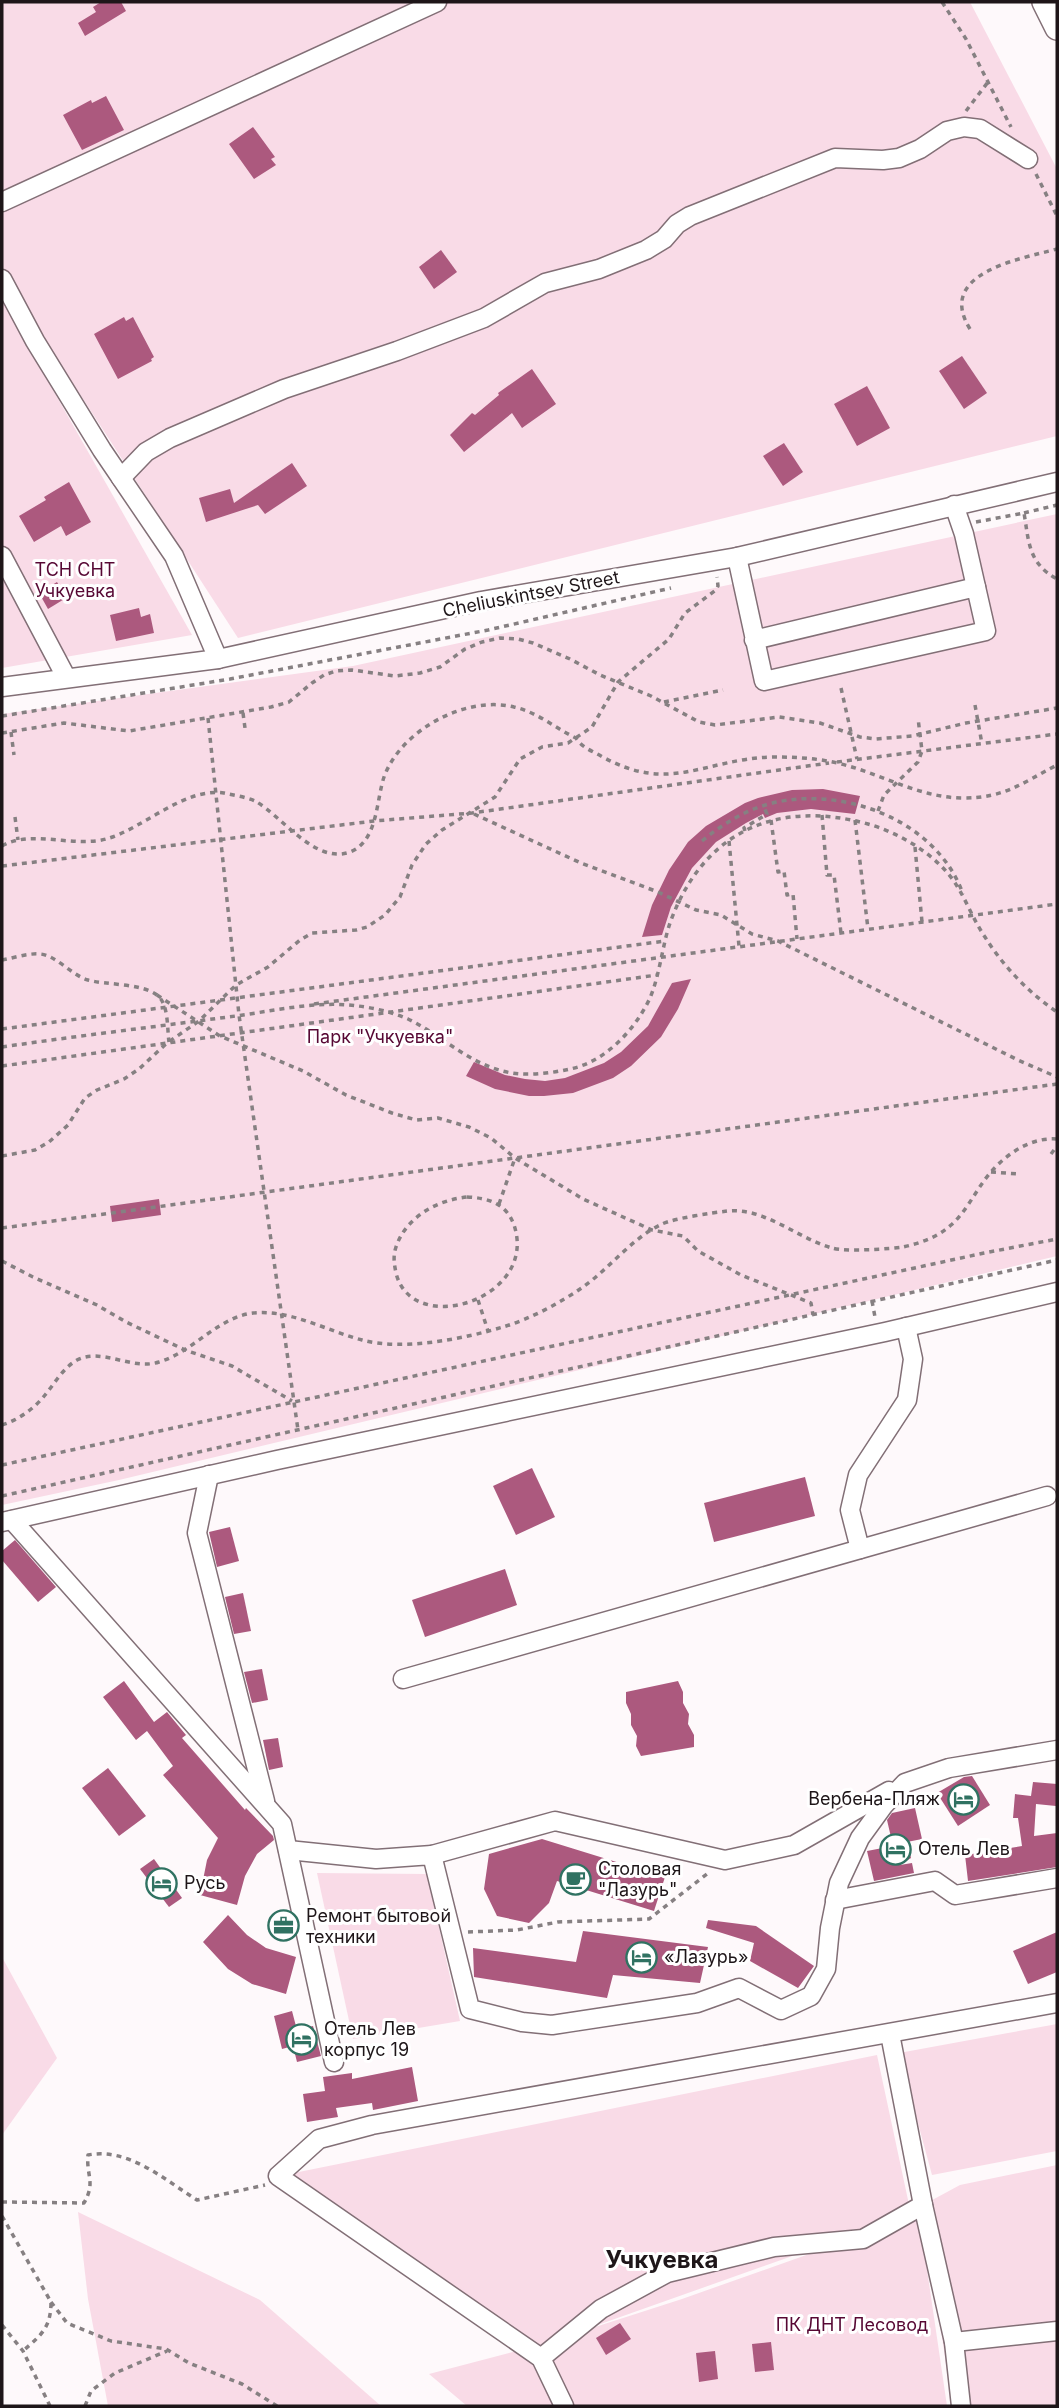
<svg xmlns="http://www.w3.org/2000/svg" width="1059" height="2408" viewBox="0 0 1059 2408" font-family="Inter,sans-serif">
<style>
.green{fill:#f9dbe7}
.building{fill:#ac597e}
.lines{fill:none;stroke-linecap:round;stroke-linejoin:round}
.minor-casing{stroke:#826f76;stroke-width:21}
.major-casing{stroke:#826f76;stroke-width:26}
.path{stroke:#868082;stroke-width:3.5;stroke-dasharray:5 5;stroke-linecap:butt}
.minor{stroke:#fff;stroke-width:18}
.major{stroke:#fff;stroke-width:23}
.labels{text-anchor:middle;stroke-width:6;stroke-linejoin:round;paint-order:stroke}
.park-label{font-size:18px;fill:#570834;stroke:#fff}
.street-label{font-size:18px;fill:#1e1619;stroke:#fff}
.poi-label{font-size:18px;fill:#1e1619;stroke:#fff;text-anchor:start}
.district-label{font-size:24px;font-weight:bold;fill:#1e1619;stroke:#fff}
</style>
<rect width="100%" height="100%" fill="#fef9fb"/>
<g class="green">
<path d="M2,2H970L1057,169V436L238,638L2,274Z"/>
<path d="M2,300L192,635L2,668Z"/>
<path d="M1057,514V1256L119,1480L2,1505V714L353,666Z"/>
<path d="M317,1873L427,1874L460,2021L353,2039Z"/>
<path d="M2,1957L57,2058L2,2135Z"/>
<path d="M1057,2024V2151L932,2175L899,2053Z"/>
<path d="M877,2055L911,2214L561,2338L682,2299L919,2215L947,2406H467L429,2374L540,2345L289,2174Z"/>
<path d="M1057,2165V2406H952L923,2205L960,2185Z"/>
<path d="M78,2212L260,2300L381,2406H108L88,2299Z"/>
</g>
<g class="building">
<path d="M101,2H121L126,11L85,36L78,23L96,12L93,7Z"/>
<path d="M106,96L124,130L82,150L63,115L91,100L92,103Z"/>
<path d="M253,127L275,157L271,159L276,165L254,179L229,144Z"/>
<path d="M441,250L457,272L434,289L419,267Z"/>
<path d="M124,317L126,321L133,317L154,357L151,359L152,361L118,379L94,334Z"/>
<path d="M962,356L987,393L964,409L939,371Z"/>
<path d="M532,369L556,404L522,428L512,413L464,452L450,435L472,413L475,415L499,395L498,393Z"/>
<path d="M867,386L890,428L857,446L834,404Z"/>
<path d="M784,443L803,472L783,486L763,456Z"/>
<path d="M292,463L307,486L265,514L258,505L206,522L199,498L230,489L234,503Z"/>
<path d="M69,482L91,522L66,536L61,526L34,542L19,516L46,500L44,497Z"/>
<path d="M57,582L66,598L48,609L39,593Z"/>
<path d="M139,608L141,617L150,614L154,633L116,641L110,615Z"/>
<path d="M823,789L860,796L855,814L811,809L777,813L765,818L763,814L746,823L716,842L692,868L671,907L662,935L642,937L652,905L669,870L688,842L706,826L745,803L758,798L792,790Z"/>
<path d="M691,979L678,1009L661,1037L631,1066L613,1078L573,1093L544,1096H529L495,1089L466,1076L474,1062L505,1075L525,1079L545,1081L565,1078L604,1063L621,1052L648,1026L672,983Z"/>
<path d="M159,1199L161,1215L112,1222L110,1206Z"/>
<path d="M532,1468L555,1517L516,1535L493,1486Z"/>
<path d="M805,1477L815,1516L714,1542L704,1503Z"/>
<path d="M230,1527L239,1561L217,1567L209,1532Z"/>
<path d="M15,1540L56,1587L38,1602L2,1560V1551Z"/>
<path d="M505,1569L517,1605L425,1637L412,1600Z"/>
<path d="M243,1593L251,1631L234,1634L225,1597Z"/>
<path d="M262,1669L268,1700L252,1703L244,1672Z"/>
<path d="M124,1681L154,1722L167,1712L186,1735L182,1738L245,1810L246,1808L273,1836L274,1840L257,1854L245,1876L237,1905L200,1895L207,1860L218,1838L163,1775L173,1766L147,1731L136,1740L103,1697Z"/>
<path d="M678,1681L683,1692V1703L689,1714L688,1724L694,1735V1747L641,1756L636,1746L637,1736L631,1725V1714L626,1703V1692Z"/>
<path d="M278,1738L283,1767L269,1770L263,1740Z"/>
<path d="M108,1768L146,1816L119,1836L82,1788Z"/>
<path d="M972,1776L990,1805L958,1826L937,1793L964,1777Z"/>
<path d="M1033,1782L1057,1784L1056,1806L1036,1804L1034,1836L1057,1833V1867L968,1881L965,1855L1022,1846L1018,1818H1013L1015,1794L1031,1796Z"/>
<path d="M915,1808L922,1839L907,1842L911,1858L900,1865L912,1863L914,1873L874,1881L867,1851L893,1846L887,1820L892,1813Z"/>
<path d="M542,1839L665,1877L654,1911L557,1881L549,1903L529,1923L497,1916L484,1889L489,1854Z"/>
<path d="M154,1859L182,1898L169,1907L140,1869Z"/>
<path d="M228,1915L247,1935L266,1948L296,1957L286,1994L252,1984L228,1969L203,1942Z"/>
<path d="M708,1920L756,1926L814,1966L798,1988L750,1961L754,1943L706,1928Z"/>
<path d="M583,1931L708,1947L700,1983L613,1975L607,1998L474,1977L473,1948L576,1962Z"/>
<path d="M1057,1932V1972L1028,1984L1013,1951Z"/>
<path d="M292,2011L297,2030L313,2026L321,2056L297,2062L293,2046L282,2049L274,2016Z"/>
<path d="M412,2067L418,2101L373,2110L372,2103L336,2108L338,2117L307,2122L303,2094L325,2091L323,2077L352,2073V2079Z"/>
<path d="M620,2323L631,2339L606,2355L596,2338Z"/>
<path d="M771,2342L774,2370L755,2372L752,2344Z"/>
<path d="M715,2351L718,2379L699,2382L696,2353Z"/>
</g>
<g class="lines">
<defs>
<g id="minor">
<path d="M2,202L437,2"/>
<path d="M2,279L35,341L102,450L174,556L218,659"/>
<path d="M121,478L146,452L170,438L284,389L397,351L484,318L545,283L599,269L646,250L664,239L677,224L690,216L835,158L883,160L899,158L920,149L947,131L964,127L980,129L1028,159"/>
<path d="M954,505L964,534L976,587"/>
<path d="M2,556L66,677"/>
<path d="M737,557L764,681L986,631L976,587L754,640"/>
<path d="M2,687L218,659L481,601L737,557L1057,482"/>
<path d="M209,1475L197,1533L265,1801"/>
<path d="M12,1520L282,1824L334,2062"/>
<path d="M2,1522L277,1460L885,1332L1057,1292"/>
<path d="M860,1549L850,1510L858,1475L907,1400L913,1359L906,1327"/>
<path d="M403,1679L1047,1496"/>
<path d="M288,1850L376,1859L432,1855L470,2009L522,2022L552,2025L697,2003L739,1988L781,2010L811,1996L826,1969L830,1928L839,1883L860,1838L884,1805L905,1783L949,1768L1057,1750"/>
<path d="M432,1855L555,1821L725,1860L794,1845L889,1791"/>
<path d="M835,1900L935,1881L955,1895L1057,1878"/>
<path d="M890,2034L923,2205L954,2342L961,2406"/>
<path d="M954,2342L1057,2331"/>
<path d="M541,2358L601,2309L667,2273L774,2247L863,2239L923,2205"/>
<path d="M564,2406L541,2358L278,2176L319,2139L372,2125L1057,2003"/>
</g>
<path id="major" d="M1044,2L1057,28"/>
</defs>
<use href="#minor" class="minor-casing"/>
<use href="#major" class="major-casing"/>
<g class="path">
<path d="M942,2L966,39L1011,127"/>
<path d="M966,111L988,82"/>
<path d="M1036,174L1057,216"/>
<path d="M970,329C935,273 1020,259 1057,249"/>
<path d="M1024,513L1057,505"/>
<path d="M976,522L1024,513C1029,542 1028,563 1057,579"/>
<path d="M841,688L857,759"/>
<path d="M664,702L723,690"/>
<path d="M975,705L982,744"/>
<path d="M243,713L245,728"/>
<path d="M2,716L230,679L488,630L671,588"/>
<path d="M208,718L239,1015L298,1430"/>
<path d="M11,732L14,755"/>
<path d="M2,733L64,723L129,731L271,707L289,702L312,683L324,675L336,671L352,670L395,676L420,673L440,667L465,649L482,642L500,638L518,639L533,643L570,659L600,675L651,696L699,722L715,725L779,717L820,723L860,737L876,739L912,736L966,723L1057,708"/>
<path d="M837,762L1057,734"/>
<path d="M878,811L884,795L918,762L922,751L918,718"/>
<path d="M474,814L581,863L658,892L696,910L721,915L752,934L778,941L1018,1060L1057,1077"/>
<path d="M822,815L827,875H834L841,933"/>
<path d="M15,817L18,840"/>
<path d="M771,820L778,872L784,871L787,895L793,894L797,939"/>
<path d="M855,820L868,929"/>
<path d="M745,831L744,828L767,814L763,805"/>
<path d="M702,841C725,822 749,808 777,802C849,787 938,823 963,894"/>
<path d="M729,841L739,946"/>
<path d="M2,846C31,829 73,848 106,839C143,829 184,787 224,793C233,795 246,797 255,801C281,815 315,865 350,852C378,841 376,801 384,777C401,730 466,695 514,707C537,712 555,728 576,738C581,747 592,751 601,756C670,795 703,759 772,757C795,757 818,758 841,764C882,774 920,798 963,798C1005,798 1022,783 1057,765"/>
<path d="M915,847L922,922"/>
<path d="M2,866L374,821L472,813L829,763"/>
<path d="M2,960C14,958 27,953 40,954C56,955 71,975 88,980C105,985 141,983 157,995C169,1004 167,1029 169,1042"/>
<path d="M157,995L220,1036L303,1071L346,1095L392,1113L416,1120L438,1118L469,1127L491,1138L515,1158L583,1199L652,1230L683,1236L698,1251L741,1275L811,1303L813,1315"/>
<path d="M314,1004L1057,904"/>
<path d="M2,1029L665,941"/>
<path d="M2,1047C77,1036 153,1027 228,1017C270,1012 315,1000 358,1006C374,1008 392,1012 408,1019C439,1034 465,1060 499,1070C521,1077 547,1074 570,1069C605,1062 635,1030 650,998C660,974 662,947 670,923C703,831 777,799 868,824C900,833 939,856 957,886C967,902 974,921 985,937C1003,966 1029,993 1057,1012"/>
<path d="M2,1066L657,975"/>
<path d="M1051,1154L1057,1146"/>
<path d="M2,1156L35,1150L49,1142L68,1125L85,1098L97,1090L124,1079L139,1069L167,1043L199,1021L236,985L268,967L300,940L312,933L356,930L367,927L385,915L400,897L412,865L426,844L442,830L495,797L520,759L542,747L568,743L592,727L618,682L669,639L685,613L716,590L718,586L717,577"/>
<path d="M991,1172L1019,1174"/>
<path d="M467,1197C488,1198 506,1203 514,1225C539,1299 412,1339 396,1273C394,1263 393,1256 396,1247C406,1217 437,1200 467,1197Z"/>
<path d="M499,1204L515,1158"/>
<path d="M2,1228L1057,1084"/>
<path d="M2,1261L33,1277L97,1305L126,1322L185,1350L232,1366L292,1401"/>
<path d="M478,1300L488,1331"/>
<path d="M872,1301L875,1317"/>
<path d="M2,1425C18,1420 34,1409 45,1395C55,1383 63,1368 77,1360C102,1347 132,1371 159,1362C193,1352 218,1317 253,1313C290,1309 327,1331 362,1340C403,1351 463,1339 503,1327C530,1319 560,1303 583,1287C610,1268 632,1238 662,1224C675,1218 712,1213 727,1211C764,1207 797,1238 832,1248C844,1252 890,1249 903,1247C921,1243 938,1237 951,1225C968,1210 976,1189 991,1172C1007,1153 1032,1137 1057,1139"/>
<path d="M2,1465L984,1253L1057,1239"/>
<path d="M2,1496L1057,1260"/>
<path d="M468,1932L517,1930L558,1922L649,1919L707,1874"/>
<path d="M2,2202L84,2203C96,2182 86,2176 88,2155C128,2147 165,2180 197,2200L265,2185"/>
<path d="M2,2216L51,2302C51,2328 41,2335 23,2351"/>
<path d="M51,2302L67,2323L111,2341L166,2349L189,2363L242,2384L277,2406"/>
<path d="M2,2325L23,2351L50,2406"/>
<path d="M85,2406L91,2391L115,2373L167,2351"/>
</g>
<use href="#minor" class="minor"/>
<use href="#major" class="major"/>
</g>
<defs>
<symbol id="hotel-ring" viewBox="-11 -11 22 22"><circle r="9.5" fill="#fff" stroke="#307262" stroke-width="1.5"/><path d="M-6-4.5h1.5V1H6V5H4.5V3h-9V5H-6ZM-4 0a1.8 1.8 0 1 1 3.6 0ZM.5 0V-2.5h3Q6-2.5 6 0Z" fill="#307262"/></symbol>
<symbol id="cafe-ring" viewBox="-11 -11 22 22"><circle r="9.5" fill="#fff" stroke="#307262" stroke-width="1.5"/><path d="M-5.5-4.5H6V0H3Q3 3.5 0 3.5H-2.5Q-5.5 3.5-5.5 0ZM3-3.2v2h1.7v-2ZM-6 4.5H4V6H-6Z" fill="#307262"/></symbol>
<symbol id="office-ring" viewBox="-11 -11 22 22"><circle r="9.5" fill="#fff" stroke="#307262" stroke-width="1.5"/><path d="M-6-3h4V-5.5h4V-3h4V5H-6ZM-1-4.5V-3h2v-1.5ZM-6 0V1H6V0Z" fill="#307262"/></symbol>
</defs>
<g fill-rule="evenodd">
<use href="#hotel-ring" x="946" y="1782" width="35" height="35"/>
<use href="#hotel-ring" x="878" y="1832" width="35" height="35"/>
<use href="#cafe-ring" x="558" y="1862" width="35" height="35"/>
<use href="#hotel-ring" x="144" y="1866" width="35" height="35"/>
<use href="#office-ring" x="266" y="1908" width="35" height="35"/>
<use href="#hotel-ring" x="624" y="1940" width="35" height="35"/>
<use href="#hotel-ring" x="284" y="2022" width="35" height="35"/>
</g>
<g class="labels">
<g class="park-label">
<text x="75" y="576">ТСН СНТ<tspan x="75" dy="21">Учкуевка</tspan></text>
<text x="380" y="1043">Парк "Учкуевка"</text>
<text x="852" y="2331">ПК ДНТ Лесовод</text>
</g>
<g class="street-label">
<text transform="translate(531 594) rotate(-11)" y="6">Cheliuskintsev Street</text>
</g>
<g class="poi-label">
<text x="940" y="1805" text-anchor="end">Вербена-Пляж</text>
<text x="918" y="1855">Отель Лев</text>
<text x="598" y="1875">Столовая<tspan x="598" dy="21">"Лазурь"</tspan></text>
<text x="184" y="1889">Русь</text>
<text x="306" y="1922">Ремонт бытовой<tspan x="306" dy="21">техники</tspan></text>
<text x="664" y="1963">«Лазурь»</text>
<text x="324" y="2035">Отель Лев<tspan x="324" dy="21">корпус 19</tspan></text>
</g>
<g class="district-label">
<text x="662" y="2268">Учкуевка</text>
</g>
</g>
<rect width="1059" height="2408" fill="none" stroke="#1e1619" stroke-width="7"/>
</svg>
